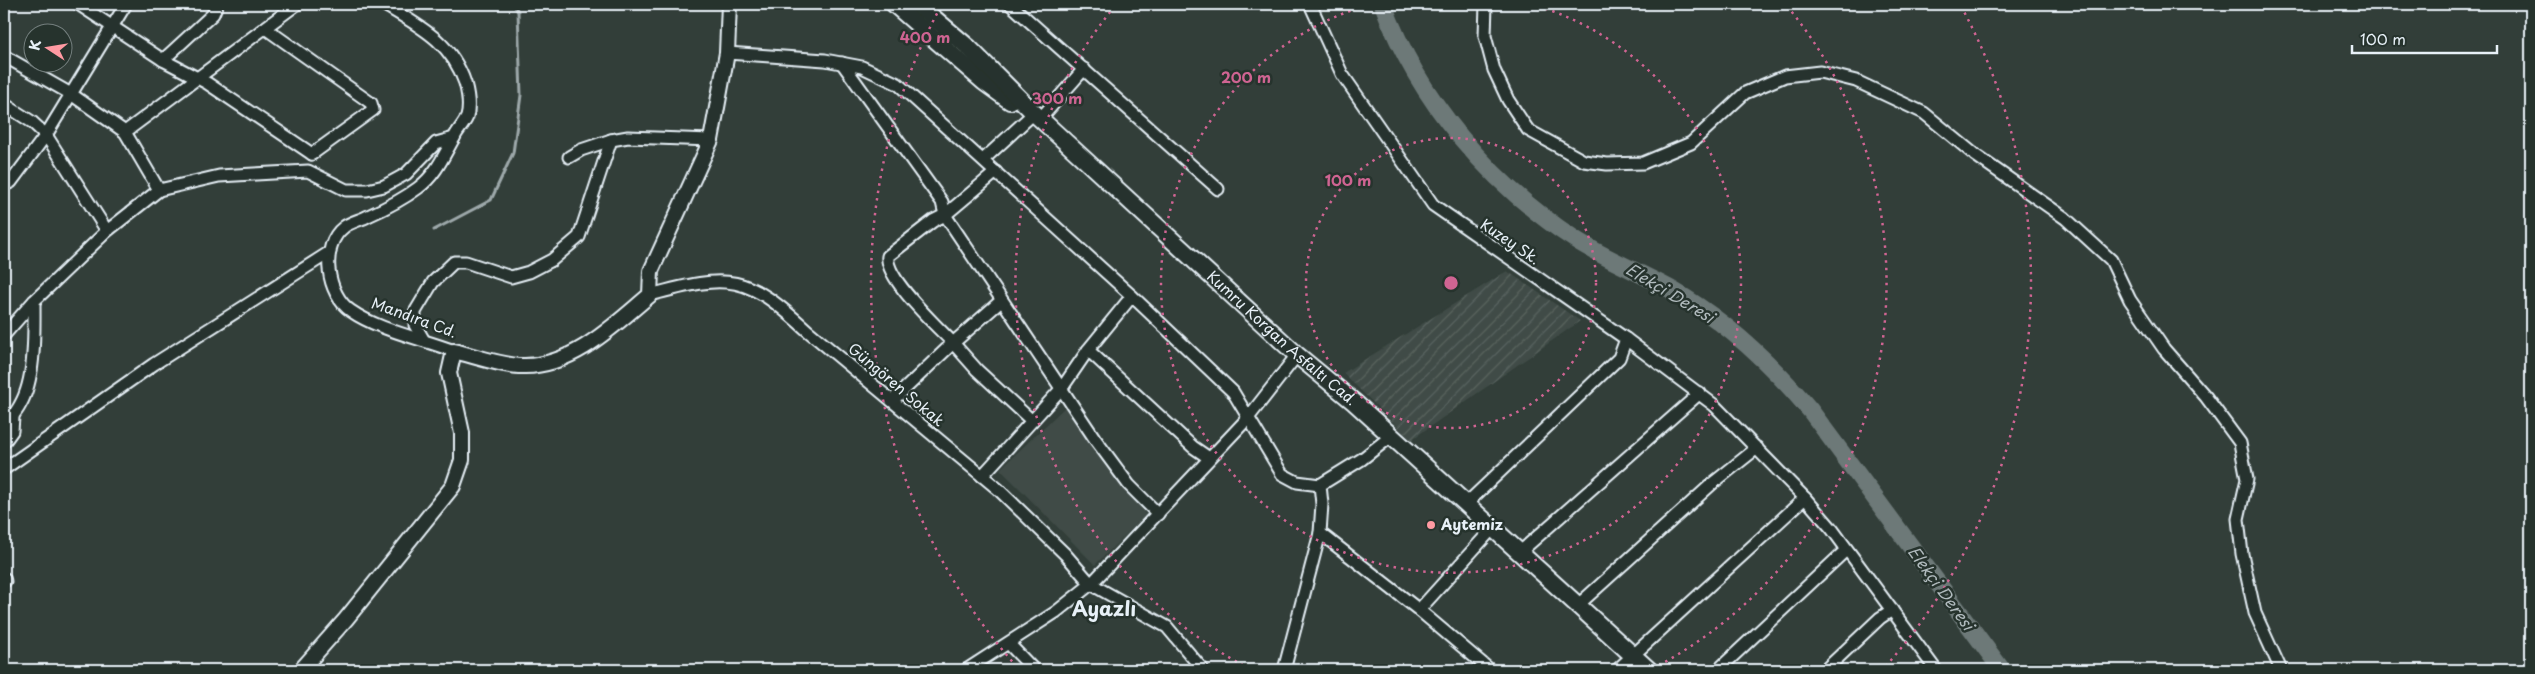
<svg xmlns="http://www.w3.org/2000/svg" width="2535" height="674" viewBox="0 0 2535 674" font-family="'Playpen Sans',sans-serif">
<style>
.built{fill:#3f4b46}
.industrial{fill:url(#industrial-furrows)}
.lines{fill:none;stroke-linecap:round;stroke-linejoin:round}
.stream{stroke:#9ea9ab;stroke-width:3}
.river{stroke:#6d7978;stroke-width:18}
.minor-casing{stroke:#e8f1f8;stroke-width:15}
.tertiary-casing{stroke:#e8f1f8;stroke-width:18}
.secondary-casing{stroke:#e8f1f8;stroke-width:20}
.minor{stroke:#26332d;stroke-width:11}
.tertiary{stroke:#26332d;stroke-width:14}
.secondary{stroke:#26332d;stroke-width:16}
.ring{fill:none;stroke:#cf6492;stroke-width:2.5;stroke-dasharray:2.5 5}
.poi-dot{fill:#ff9aa2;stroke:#26332d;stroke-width:2}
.labels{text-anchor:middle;stroke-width:5;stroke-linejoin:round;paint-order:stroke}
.street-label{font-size:15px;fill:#e8f1f8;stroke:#26332d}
.poi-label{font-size:15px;font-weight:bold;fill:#e8f1f8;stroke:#26332d;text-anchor:start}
.water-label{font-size:16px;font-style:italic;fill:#b1bbbe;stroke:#26332d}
.district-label{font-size:20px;font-weight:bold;fill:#e8f1f8;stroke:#26332d}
.centre{fill:#cf6492;stroke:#26332d;stroke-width:2.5}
.ring-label{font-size:15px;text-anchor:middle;font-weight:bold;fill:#cf6492;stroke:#26332d;stroke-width:5;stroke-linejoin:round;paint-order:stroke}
</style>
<defs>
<pattern id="industrial-furrows" width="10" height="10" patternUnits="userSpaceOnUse" patternTransform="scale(1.25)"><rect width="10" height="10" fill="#3f4b46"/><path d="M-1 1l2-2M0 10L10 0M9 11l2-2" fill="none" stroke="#5b6561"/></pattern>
</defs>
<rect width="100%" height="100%" fill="#323e39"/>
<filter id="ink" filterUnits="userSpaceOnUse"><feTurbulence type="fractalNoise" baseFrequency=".02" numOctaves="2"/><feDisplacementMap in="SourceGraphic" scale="10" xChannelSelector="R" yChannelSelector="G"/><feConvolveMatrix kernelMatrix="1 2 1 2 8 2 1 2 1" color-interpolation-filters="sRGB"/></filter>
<g filter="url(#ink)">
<path class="built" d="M1066,406L1146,515L1095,565L1000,469Z"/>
<path class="industrial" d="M1507,271L1580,321L1411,440L1343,373Z"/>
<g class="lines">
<path class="stream" d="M434,230L491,200L513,153L521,95L518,12L514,4"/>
<path class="river" d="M1383,4C1418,100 1491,185 1576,240C1606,259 1639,272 1670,289C1725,320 1770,362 1810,410L2002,670"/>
<defs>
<g id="minor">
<path d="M78,4L163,60L207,83L312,154"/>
<path d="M383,4C419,26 451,41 465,83C468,94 470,106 467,117C464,124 458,130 455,136C444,155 436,175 418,188C402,200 386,208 368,216C361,220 350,222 344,227C319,246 327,295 351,311C378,330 423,339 454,351"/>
<path d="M1010,4L1218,189"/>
<path d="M1310,4L1342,74L1433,205L1626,339L1714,405L1805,498L1832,529L1936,670"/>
<path d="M1486,4L1485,36L1494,70L1508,100L1528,130L1584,161L1607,164L1643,163L1691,143L1745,93L1785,76L1820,72L1856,81L1924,113L1975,155L2065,218L2111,260L2130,300L2164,349L2206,397L2240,443L2247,479L2238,519L2242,554L2255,613L2281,670"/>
<path d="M265,28L371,103L373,110L312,154"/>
<path d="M727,53L825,60L862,67L898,84L1132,296L1233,392L1282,474L1297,482L1320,485L1362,459L1390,437"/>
<path d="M4,56L71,94L125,132L159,190"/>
<path d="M163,60L213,14L217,4"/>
<path d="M842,63L942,202L945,215L1095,439L1129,485L1158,514"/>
<path d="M4,104L32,122L46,135L107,231"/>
<path d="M1040,119L1084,69"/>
<path d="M125,132L297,4"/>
<path d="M569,157L581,150L611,140"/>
<path d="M984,159L1034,113"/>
<path d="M996,172L945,215L933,221L888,256C884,278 938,327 953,343L1001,301"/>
<path d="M4,185L11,182L46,135L126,4"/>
<path d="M650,295C730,273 746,274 808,331L998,489L1065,554L1091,584L1167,627L1203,670"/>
<path d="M4,335L34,301L107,231L159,190L219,176L308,171L346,190H367L384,186L406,174L436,143L454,138"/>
<path d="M423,339L415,325V312L433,282L454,262H466L511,277L529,272L552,260L579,237L611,140L628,137L711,140"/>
<path d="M1088,350L1193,447L1209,458"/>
<path d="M892,401L953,343L977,370L1032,421"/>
<path d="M4,427C9,420 16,413 20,405C36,378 34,331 34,301"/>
<path d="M4,442L12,431L13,417"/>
<path d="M4,469L154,364L330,252"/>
<path d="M982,476L1062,388L1088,350L1132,296"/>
<path d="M1320,485L1322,504L1320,533L1419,610L1490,670"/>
<path d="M1465,505L1619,358L1626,339"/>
<path d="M1519,553L1700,393"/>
<path d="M4,578L5,581"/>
<path d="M1577,606L1713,483L1757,448"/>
<path d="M1419,610L1492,529"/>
<path d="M1009,644L1034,670"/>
<path d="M966,670L1056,612L1091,584L1248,418L1297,355"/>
<path d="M1284,670L1320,533"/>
<path d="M1617,670L1805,498"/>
<path d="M1718,670L1846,550"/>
<path d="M1825,670L1880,618L1892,610"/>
</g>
<path id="tertiary" d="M301,670L346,619L453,486L462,460V433L449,373L454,351C475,356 505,367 525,366C575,365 614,325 650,295L651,271L711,140L727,53L729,4"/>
<g id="secondary">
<path d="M894,4L984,82L1010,101"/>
<path id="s1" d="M917,4L969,48L1034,113L1297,355L1354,402L1649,670"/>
</g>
</defs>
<use href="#minor" class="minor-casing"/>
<use href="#tertiary" class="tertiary-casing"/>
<use href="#secondary" class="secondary-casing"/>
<use href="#minor" class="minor"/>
<use href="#tertiary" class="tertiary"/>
<use href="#secondary" class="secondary"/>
</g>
</g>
<g class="ring">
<circle cx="1451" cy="283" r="145"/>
<path d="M1531 4A290 290 0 1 1 1371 4"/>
<path d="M1250 669A435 435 0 0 1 1115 6M1787 6A435 435 0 0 1 1652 669"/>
<path d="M1017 667A580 580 0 0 1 941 6M1961 6A580 580 0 0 1 1885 667"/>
</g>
<circle class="poi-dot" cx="1431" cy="525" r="5"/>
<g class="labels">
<g class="street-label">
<text transform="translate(1510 242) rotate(34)" y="5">Kuzey Sk.</text>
<text transform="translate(414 318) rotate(20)" y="5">Mandıra Cd.</text>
<text dy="5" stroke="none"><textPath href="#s1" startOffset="495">Kumru Korgan Asfaltı Cad.</textPath></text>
<text transform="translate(896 385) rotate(40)" y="5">Güngören Sokak</text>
</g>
<g class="poi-label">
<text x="1441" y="530">Aytemiz</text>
</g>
<g class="water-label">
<text transform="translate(1670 293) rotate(31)" y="6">Elekçi Deresi</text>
<text transform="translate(1941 588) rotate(54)" y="6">Elekçi Deresi</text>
</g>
<g class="district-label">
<text x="1104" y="616">Ayazlı</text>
</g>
</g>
<circle cx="1451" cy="283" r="8" class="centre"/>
<g class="ring-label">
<text x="925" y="43">400 m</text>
<text x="1246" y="83">200 m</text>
<text x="1057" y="104">300 m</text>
<text x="1348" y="186">100 m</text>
</g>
<rect width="2535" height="674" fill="none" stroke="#26332d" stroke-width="20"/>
<rect x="10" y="10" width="2515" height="654" fill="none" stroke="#e8f1f8" stroke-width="2" filter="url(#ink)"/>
<g transform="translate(48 48) rotate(282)"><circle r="24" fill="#26332d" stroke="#747f7e"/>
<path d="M0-4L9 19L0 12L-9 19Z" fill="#ff9aa2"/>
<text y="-8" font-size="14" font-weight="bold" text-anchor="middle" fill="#e8f1f8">K</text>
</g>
<path d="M2352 45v8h145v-8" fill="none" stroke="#e8f1f8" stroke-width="2.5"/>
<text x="2360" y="45" font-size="15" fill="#e8f1f8" stroke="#26332d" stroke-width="4" paint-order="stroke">100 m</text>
</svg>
